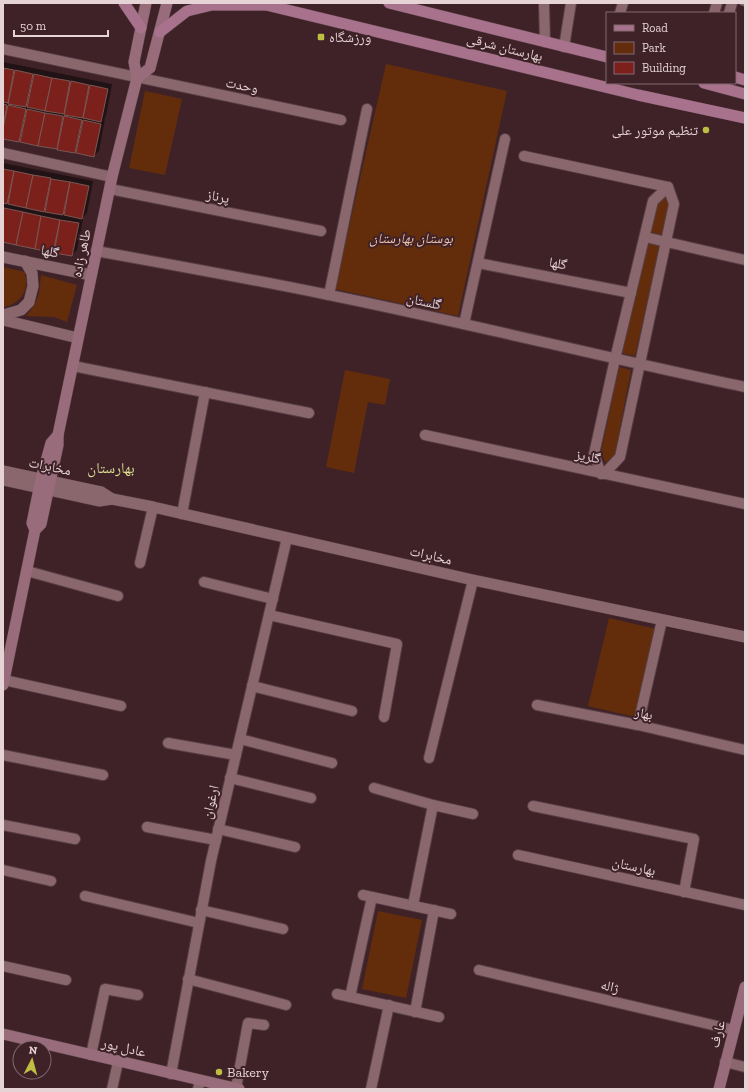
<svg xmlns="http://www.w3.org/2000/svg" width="748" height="1092" viewBox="0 0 748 1092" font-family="'Zilla Slab','Noto Naskh Arabic',serif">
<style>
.green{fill:#632d0b}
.shadow{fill:#0007}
.building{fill:#7c201b;stroke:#785854}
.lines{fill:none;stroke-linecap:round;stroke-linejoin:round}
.service-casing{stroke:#563e44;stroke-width:6}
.minor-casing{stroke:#563e44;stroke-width:12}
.tertiary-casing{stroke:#563e44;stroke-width:12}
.secondary-casing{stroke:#563e44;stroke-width:12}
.primary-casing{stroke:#563e44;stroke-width:12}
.service{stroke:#89676d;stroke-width:5}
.minor{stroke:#89676d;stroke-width:10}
.tertiary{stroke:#89676d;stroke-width:11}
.secondary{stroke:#996c7c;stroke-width:11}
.primary{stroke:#a9728c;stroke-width:11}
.poi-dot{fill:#bebf42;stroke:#3e2228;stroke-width:1.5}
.labels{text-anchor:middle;stroke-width:4;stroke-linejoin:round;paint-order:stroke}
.poi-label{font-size:14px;fill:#e6d3d6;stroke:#3e2228;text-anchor:start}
.street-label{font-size:14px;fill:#e6d3d6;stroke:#3e2228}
.park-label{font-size:14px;font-style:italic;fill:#f4c5ae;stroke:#3e2228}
.neighbourhood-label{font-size:15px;fill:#dadc8e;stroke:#3e2228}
</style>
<rect width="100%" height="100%" fill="#3e2228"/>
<g class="green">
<path d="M386,64L507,91L458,316L335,289Z"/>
<path d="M145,91L182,99L165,175L129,168Z"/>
<path d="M665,197L669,205L663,235L651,232L657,203Z"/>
<path d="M648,243L660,246L635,356L622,353Z"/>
<path d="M3,267L25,272C25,276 27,281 26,285C25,297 14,306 3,307Z"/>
<path d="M41,275L77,285L67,322L54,317L26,316C39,301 39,295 41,275Z"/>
<path d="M619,367L631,370L615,454L606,463L601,453Z"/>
<path d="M345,370L390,379L385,405L368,402L354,473L326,467Z"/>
<path d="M609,618L656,629L635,717L588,706Z"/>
<path d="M378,911L422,920L406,998L362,989Z"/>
</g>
<g class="shadow">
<path d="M3,62L112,84L106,116L104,119H105L99,151L94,156L3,137Z"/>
<path d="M3,163L93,181L87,213L82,218L83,219L77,250L72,255L3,241Z"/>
</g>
<g class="building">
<path d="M3,68L14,70L8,103L3,102Z"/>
<path d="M15,70L33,74L26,107L8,104Z"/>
<path d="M34,74L52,78L45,111L27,107Z"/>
<path d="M52,78L70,81L64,114L45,111Z"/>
<path d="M71,81L89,85L83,118L64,115Z"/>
<path d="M90,85L108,89L101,122L83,118Z"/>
<path d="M3,104L7,105L3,126Z"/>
<path d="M8,105L26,109L19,142L3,139V128Z"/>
<path d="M27,109L45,113L38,146L20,142Z"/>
<path d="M45,113L63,116L57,149L38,146Z"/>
<path d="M64,116L82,120L75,153L57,150Z"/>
<path d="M83,120L101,124L94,157L76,153Z"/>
<path d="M3,169L14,171L7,204L3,203Z"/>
<path d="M14,171L33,175L26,208L8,204Z"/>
<path d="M33,175L51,178L44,212L26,208Z"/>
<path d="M51,179L70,182L63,215L45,212Z"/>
<path d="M70,182L89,186L82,219L64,215Z"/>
<path d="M4,208L23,212L16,245L3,242V215Z"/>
<path d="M23,212L41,216L35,249L16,245Z"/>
<path d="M41,216L60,220L53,253L35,249Z"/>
<path d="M60,220L79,223L72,256L54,253Z"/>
</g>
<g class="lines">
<defs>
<path id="service" d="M742,3L745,4"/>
<g id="minor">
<path d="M544,3L545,42"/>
<path d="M620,13L623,3"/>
<path d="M714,13L717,3"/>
<path d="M729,13L732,3"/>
<path d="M564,47L571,3"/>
<path d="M3,49L341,120"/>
<path d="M3,153L112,177"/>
<path d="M524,156L668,187"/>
<path d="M110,189L321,231"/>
<path d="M645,237L745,260"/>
<path d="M96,251C174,265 251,279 329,295C468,323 606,358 745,387"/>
<path d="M478,263L631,293"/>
<path d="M329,295L367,109"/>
<path d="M464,324L505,139"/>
<path d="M73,366L309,413"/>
<path d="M425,435L745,504"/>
<path d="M601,474L594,454L615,359L653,201L668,187"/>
<path d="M604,474L620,457L674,204L668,187"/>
<path d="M182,514L205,392"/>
<path d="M140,563L153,507"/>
<path d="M27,571L118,596"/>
<path d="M204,582L273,599"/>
<path d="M269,615L397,644L384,717"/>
<path d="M4,680L121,706"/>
<path d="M252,686L352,711"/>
<path d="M537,705L638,725L745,750"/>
<path d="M638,725L662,620"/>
<path d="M240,739L332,763"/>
<path d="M168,743L236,755"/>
<path d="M3,755L103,775"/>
<path d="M429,758L473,580"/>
<path d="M230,778L311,798"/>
<path d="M374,788L433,805L473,814"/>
<path d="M533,806L694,839L684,892"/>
<path d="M3,825L75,839"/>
<path d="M147,827L216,840"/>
<path d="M218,829L295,847"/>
<path d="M518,855L745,905"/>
<path d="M3,870L51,881"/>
<path d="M363,895L451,914"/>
<path d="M85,896L199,923"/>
<path d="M413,905L433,805"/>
<path d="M201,910L283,929"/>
<path d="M3,966L66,980"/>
<path d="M479,970L734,1030"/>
<path d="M188,979L286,1005"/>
<path d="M337,994L439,1017"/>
<path d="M350,997L372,897"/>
<path d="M415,1012L434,910"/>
<path d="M91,1055L105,989L138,995"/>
<path d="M725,1062L745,1067"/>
<path d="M171,1074L211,861L287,538"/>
<path d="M236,1088L248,1023L264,1025"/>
<path d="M112,1089L118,1062"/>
<path d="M198,1089L200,1080"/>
<path d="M371,1089L389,1005"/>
</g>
<g id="tertiary">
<path d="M3,257L91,275"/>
<path d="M3,315L21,310L29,302L33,286L32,273L25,261"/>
<path d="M3,320L78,338"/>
<path d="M3,471L101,492L112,499"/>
<path d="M3,480L99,501L112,499L153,507L473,580L745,637"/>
</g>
<g id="secondary">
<path d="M137,78L150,68L167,3"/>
<path d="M35,530L32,523L41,479L51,443L58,435"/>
<path d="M3,685L35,530L41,524L58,445V435L112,177L137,78L134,62L146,3"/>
<path d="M3,1034L239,1089"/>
<path d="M719,1089L745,987"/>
</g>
<g id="primary">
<path d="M124,3L141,28"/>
<path d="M258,3L638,95L745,118"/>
<path d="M389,3L607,57"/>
<path d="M160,32L187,11L212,5H265"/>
<path d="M735,77L745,80"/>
<path d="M704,83L745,94"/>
</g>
</defs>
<use href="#service" class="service-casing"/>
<use href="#minor" class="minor-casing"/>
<use href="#tertiary" class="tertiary-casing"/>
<use href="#secondary" class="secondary-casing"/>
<use href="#primary" class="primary-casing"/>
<use href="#service" class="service"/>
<use href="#minor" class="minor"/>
<use href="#tertiary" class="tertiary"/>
<use href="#secondary" class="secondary"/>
<use href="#primary" class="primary"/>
</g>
<g class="poi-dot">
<rect x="317" y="33" width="8" height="8" rx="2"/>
<circle cx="706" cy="130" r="4"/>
<circle cx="219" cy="1072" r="4"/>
</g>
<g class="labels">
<g class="poi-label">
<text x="329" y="42">ورزشگاه</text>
<text x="698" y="135" text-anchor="end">تنظیم موتور علی</text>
<text x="227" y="1077">Bakery</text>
</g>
<g class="street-label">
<text transform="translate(505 47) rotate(14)" y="5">بهارستان شرقی</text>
<text transform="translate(242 85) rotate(11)" y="5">وحدت</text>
<text transform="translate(218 196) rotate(11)" y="5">پرناز</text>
<text transform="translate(50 251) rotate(12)" y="5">گلها</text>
<text transform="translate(81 253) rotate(-78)" y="5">طاهر زاده</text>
<text transform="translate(558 263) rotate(11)" y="5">گلها</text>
<text transform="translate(424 301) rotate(12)" y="5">گلستان</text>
<text transform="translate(588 456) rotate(12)" y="5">گلریز</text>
<text transform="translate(50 466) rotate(12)" y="5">مخابرات</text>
<text transform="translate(431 555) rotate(13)" y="5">مخابرات</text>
<text transform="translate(644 713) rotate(12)" y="5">بهار</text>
<text transform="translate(210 802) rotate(-77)" y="5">ارغوان</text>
<text transform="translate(634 866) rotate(12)" y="5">بهارستان</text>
<text transform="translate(610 986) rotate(13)" y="5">ژاله</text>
<text transform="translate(717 1034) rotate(-75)" y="5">عارف</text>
<text transform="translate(124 1047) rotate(13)" y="5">عادل پور</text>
</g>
<g class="park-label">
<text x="411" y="243">بوستان بهارستان</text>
</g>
<g class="neighbourhood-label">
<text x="111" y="473">بهارستان</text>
</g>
</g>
<rect width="748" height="1092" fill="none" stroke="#e6d3d6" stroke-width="8"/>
<rect x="606" y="12" width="130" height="72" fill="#3e2228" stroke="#81696e"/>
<rect x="614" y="25" width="20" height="6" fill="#a9728c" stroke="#81696e"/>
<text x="642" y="32" font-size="12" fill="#e6d3d6">Road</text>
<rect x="614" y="42" width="20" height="12" fill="#632d0b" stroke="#81696e"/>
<text x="642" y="52" font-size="12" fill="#e6d3d6">Park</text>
<rect x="614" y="62" width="20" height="12" fill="#7c201b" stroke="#81696e"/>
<text x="642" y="72" font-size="12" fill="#e6d3d6">Building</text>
<g transform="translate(32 1060) rotate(6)"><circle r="19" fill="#3e2228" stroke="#81696e"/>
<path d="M0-3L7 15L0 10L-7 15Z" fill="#bebf42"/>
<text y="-6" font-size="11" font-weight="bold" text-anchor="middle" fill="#e6d3d6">N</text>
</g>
<path d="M14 30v6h94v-6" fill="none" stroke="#e6d3d6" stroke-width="2"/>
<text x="20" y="30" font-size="12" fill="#e6d3d6" stroke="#3e2228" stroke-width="3" paint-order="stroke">50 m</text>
</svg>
